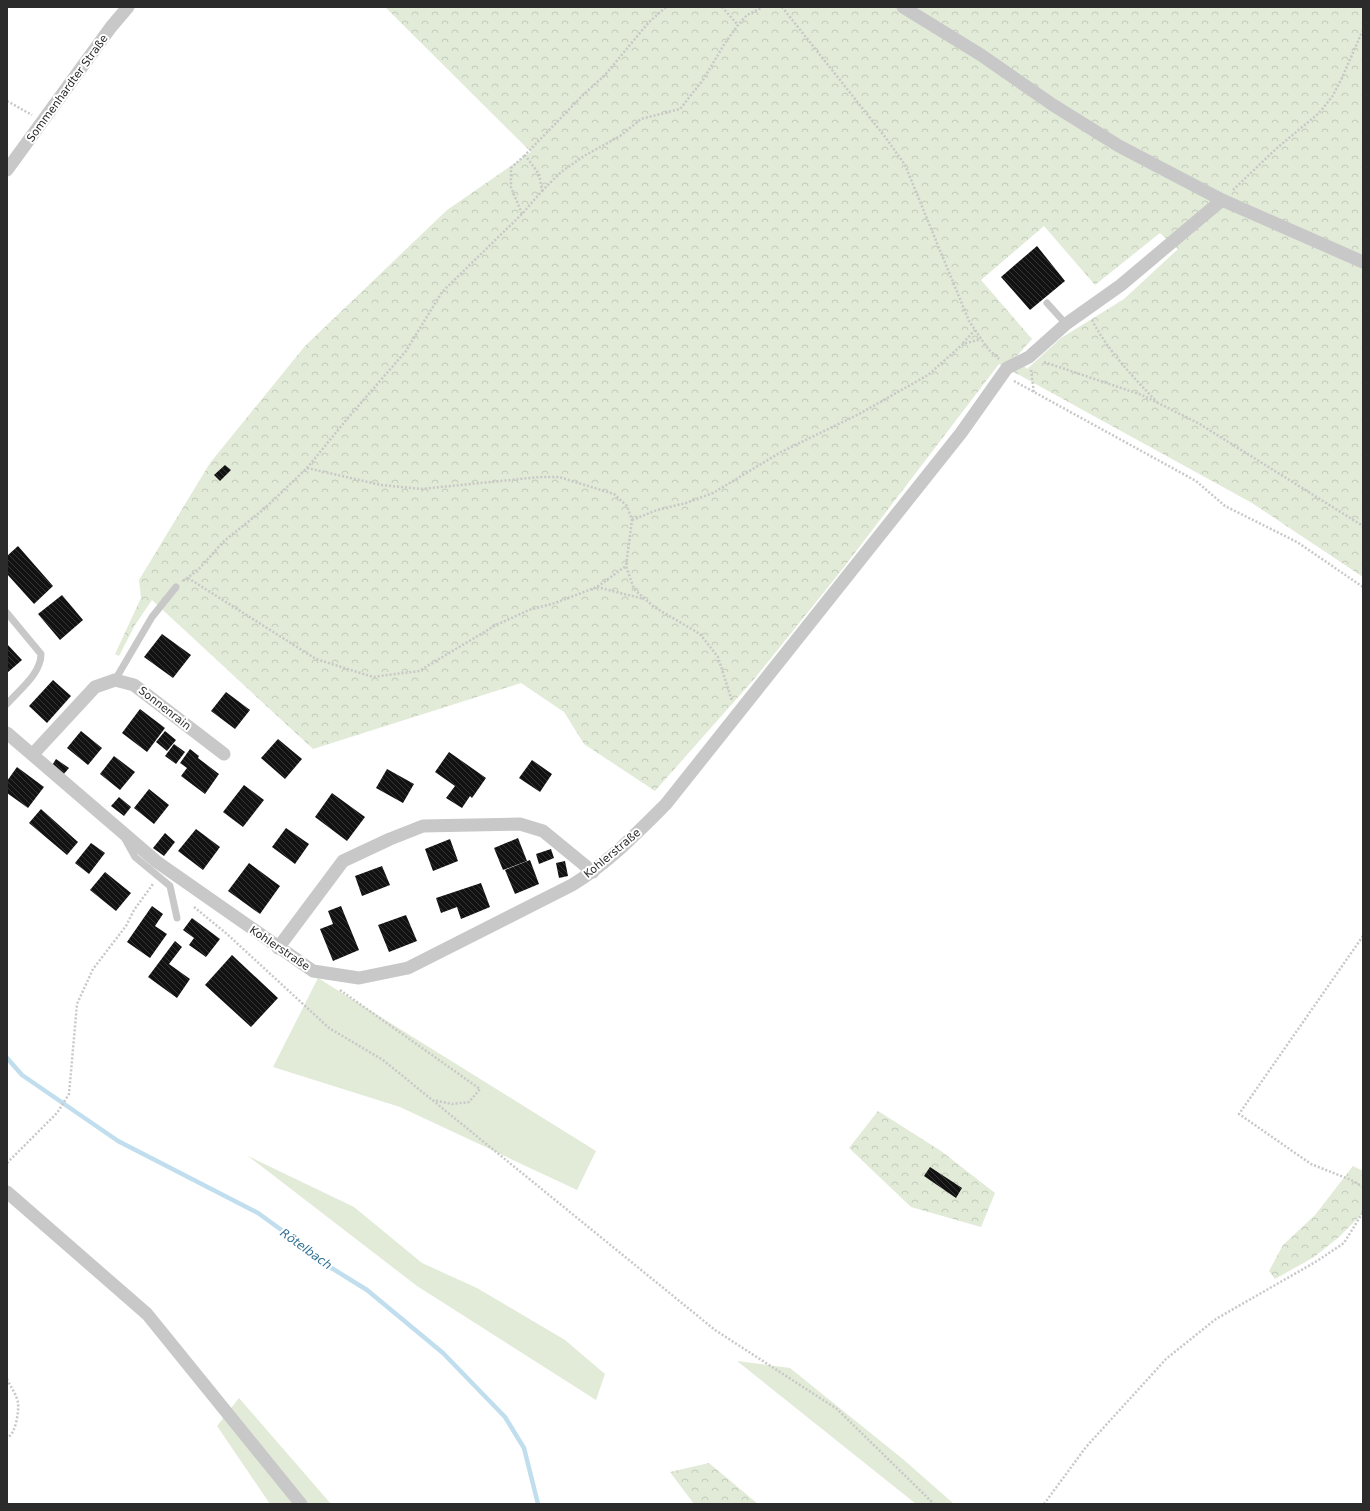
<svg xmlns="http://www.w3.org/2000/svg" width="1370" height="1511" viewBox="0 0 1370 1511" font-family="'DejaVu Sans',sans-serif">
<style>
.grass{fill:#e2ebd7}
.forest{fill:url(#forest-crowns);fill-rule:evenodd}
.lines{fill:none;stroke-linecap:round;stroke-linejoin:round}
.stream{stroke:#c0deee;stroke-width:4.5}
.building{fill:url(#building-back-hatch)}
.path{stroke:#c8c8c8;stroke-width:2.5;stroke-dasharray:2 2;stroke-linecap:butt}
.lane{stroke:#c8c8c8;stroke-width:7}
.street{stroke:#c8c8c8;stroke-width:13}
.labels{text-anchor:middle;stroke-width:4;stroke-linejoin:round;paint-order:stroke}
.street-label{font-size:11px;fill:#2b2b2b;stroke:#fff}
.water-label{font-size:12px;font-style:italic;fill:#337294;stroke:#fff}
</style>
<defs>
<pattern id="forest-crowns" width="20" height="18" patternUnits="userSpaceOnUse"><rect width="20" height="18" fill="#e2ebd7"/><path d="M2 6a3 3 0 1 1 6 0M12 15a3 3 0 1 1 6 0" fill="none" stroke="#c2cab9"/></pattern>
<pattern id="building-back-hatch" width="6" height="6" patternUnits="userSpaceOnUse"><rect width="6" height="6" fill="#121212"/><path d="M-1 5l2 2M0 0l6 6M5-1l2 2" fill="none" stroke="#353535"/></pattern>
</defs>
<rect width="100%" height="100%" fill="#fff"/>
<g class="grass">
<path d="M318,978L596,1151L577,1190L400,1107L273,1067Z"/>
<path d="M248,1156L354,1207L422,1263L477,1288L565,1340L605,1374L596,1400L417,1286Z"/>
<path d="M737,1361L790,1368L904,1460L954,1504H916Z"/>
<path d="M239,1398L331,1504H270L217,1426Z"/>
</g>
<g class="forest">
<path d="M385,7H1363V577L1252,503L999,364L841,571L755,678L655,791L584,744L564,712L521,683L313,749L152,600L135,625L119,656L115,654L141,598L139,580L210,463L305,346L447,210L531,152ZM1044,226L1095,285L1160,233L1178,249L1124,299L1061,338L1027,369L1016,357L1032,339L981,280Z"/>
<path d="M878,1111L941,1151L995,1193L981,1227L911,1207L849,1148Z"/>
<path d="M1353,1166L1363,1171V1213L1339,1237L1314,1257L1275,1279L1269,1271L1283,1245L1315,1215Z"/>
<path d="M709,1463L758,1504H694L670,1472Z"/>
</g>
<g class="lines">
<path class="stream" d="M7,1058L22,1075L118,1141L258,1213L287,1234L317,1259L367,1290L443,1353L505,1417L524,1448L538,1504"/>
</g>
<g class="building">
<path d="M1037,246L1065,281L1030,310L1001,277Z"/>
<path d="M225,465L231,470L220,481L214,475Z"/>
<path d="M18,546L53,586L34,604L7,574V556Z"/>
<path d="M62,595L83,620L60,640L38,614Z"/>
<path d="M162,634L191,655L173,678L144,657Z"/>
<path d="M7,644L22,660L7,673Z"/>
<path d="M53,680L71,696L47,723L29,706Z"/>
<path d="M226,692L250,710L235,729L211,711Z"/>
<path d="M140,709L165,728L147,752L122,733Z"/>
<path d="M81,731L102,748L88,765L67,748Z"/>
<path d="M165,731L176,740L167,751L156,742Z"/>
<path d="M278,739L302,759L285,779L261,758Z"/>
<path d="M174,744L185,752L176,764L165,756Z"/>
<path d="M190,749L199,756L198,758L219,774L205,794L181,776L187,768L180,763Z"/>
<path d="M449,752L486,778L472,798L470,796L462,808L446,798L455,786L435,772Z"/>
<path d="M114,756L135,772L120,790L100,774Z"/>
<path d="M56,759L69,768L63,775L51,767Z"/>
<path d="M532,760L552,774L540,792L519,778Z"/>
<path d="M17,767L44,787L28,808L7,793V781Z"/>
<path d="M387,769L414,784L403,803L376,788Z"/>
<path d="M244,785L264,800L243,827L223,812Z"/>
<path d="M149,789L169,805L154,824L134,808Z"/>
<path d="M332,793L365,817L347,841L315,817Z"/>
<path d="M119,797L131,807L124,816L111,806Z"/>
<path d="M41,809L78,842L67,855L29,823Z"/>
<path d="M286,828L309,844L295,864L272,847Z"/>
<path d="M196,829L220,847L203,870L178,851Z"/>
<path d="M165,833L175,842L164,856L153,848Z"/>
<path d="M518,838L527,861L503,870L494,848Z"/>
<path d="M450,839L458,861L433,871L425,849Z"/>
<path d="M91,843L105,853L89,874L75,863Z"/>
<path d="M551,849L554,858L539,864L536,854Z"/>
<path d="M530,860L539,884L515,894L505,870Z"/>
<path d="M565,861L568,876L559,878L556,863Z"/>
<path d="M249,863L280,886L260,914L228,891Z"/>
<path d="M382,866L390,885L362,896L355,876Z"/>
<path d="M105,872L131,893L116,911L90,890Z"/>
<path d="M481,883L490,907L461,919L457,907L441,913L436,898Z"/>
<path d="M152,906L163,914L155,926L167,934L150,958L127,942Z"/>
<path d="M341,906L359,950L333,961L320,929L333,924L328,911Z"/>
<path d="M406,915L417,941L389,952L378,925Z"/>
<path d="M192,918L220,939L206,957L189,945L194,938L183,930Z"/>
<path d="M175,941L182,947L169,964L190,979L177,998L148,977Z"/>
<path d="M232,955L278,998L251,1027L205,985Z"/>
<path d="M930,1167L962,1188L956,1198L924,1176Z"/>
</g>
<g class="lines">
<g class="path">
<path d="M722,7L738,25"/>
<path d="M782,7L886,138L905,165L969,321L988,349L999,359"/>
<path d="M7,101L32,115"/>
<path d="M1233,190L1277,148L1319,113L1332,97L1341,80L1363,30"/>
<path d="M542,191L561,172L584,156L620,136L641,119L680,109L703,80L725,43L738,25L747,15L761,8"/>
<path d="M522,214L511,187V168L525,155"/>
<path d="M1092,320C1108,351 1133,377 1157,402"/>
<path d="M963,343L975,330"/>
<path d="M1044,362L1142,395L1198,423L1363,526"/>
<path d="M1031,370L1034,393"/>
<path d="M1014,381L1196,481L1225,506L1297,542L1363,587"/>
<path d="M307,468L381,485L421,489L540,477H559L614,494L627,506L632,520L626,566L634,589L654,607L700,634L718,657L732,701"/>
<path d="M632,520L657,510L686,503L713,493L781,452L859,414L928,375L963,344L981,339"/>
<path d="M188,578L316,659L373,677L419,671L496,625L529,610L555,603L597,587L626,566"/>
<path d="M183,581L198,570L224,541L264,509L307,468L347,419L406,351L442,292L522,214L542,191L539,174L525,155L583,95L605,75L649,22L666,7"/>
<path d="M597,587L644,599"/>
<path d="M194,907L227,934L329,1028L383,1060L715,1330L837,1409L934,1504"/>
<path d="M1363,936L1239,1114L1311,1164L1351,1180L1363,1187"/>
<path d="M340,990L480,1089L469,1102L452,1104L433,1100"/>
<path d="M7,1163L57,1113L69,1094L77,1004L93,969L126,926L134,910L153,884"/>
<path d="M7,1379C10,1386 17,1395 18,1403C19,1411 16,1434 7,1438"/>
<path d="M1044,1504L1086,1447L1166,1359L1216,1319L1317,1261L1344,1243L1363,1212"/>
</g>
<g class="lane">
<path d="M1047,303L1066,324"/>
<path d="M7,613L41,654C41,674 19,690 7,704"/>
<path d="M115,680L152,617L176,587"/>
<path d="M125,839L135,857L170,886L177,918"/>
</g>
<g class="street">
<path d="M903,7L981,55L1053,105L1119,146L1222,200L1363,262"/>
<path d="M7,170L111,27L128,7"/>
<path d="M7,733L157,862L313,971L359,978L408,968L572,885C608,863 636,834 666,804L961,433L1007,368L1029,357L1066,324L1121,285L1222,200"/>
<path d="M33,754L95,687L115,680L134,685L224,754"/>
<path d="M278,948L343,861L390,839L423,826L520,824L543,831L593,872"/>
<path d="M7,1192L147,1314L301,1504"/>
</g>
</g>
<g class="labels">
<g class="street-label">
<text transform="translate(67 88) rotate(-54)" y="4">Sommenhardter Straße</text>
<text transform="translate(165 708) rotate(38)" y="4">Sonnenrain</text>
<text transform="translate(612 853) rotate(-40)" y="4">Kohlerstraße</text>
<text transform="translate(280 948) rotate(34)" y="4">Kohlerstraße</text>
</g>
<g class="water-label">
<text transform="translate(306 1249) rotate(36)" y="4">Rötelbach</text>
</g>
</g>
<rect width="1370" height="1511" fill="none" stroke="#2b2b2b" stroke-width="16"/>
</svg>
